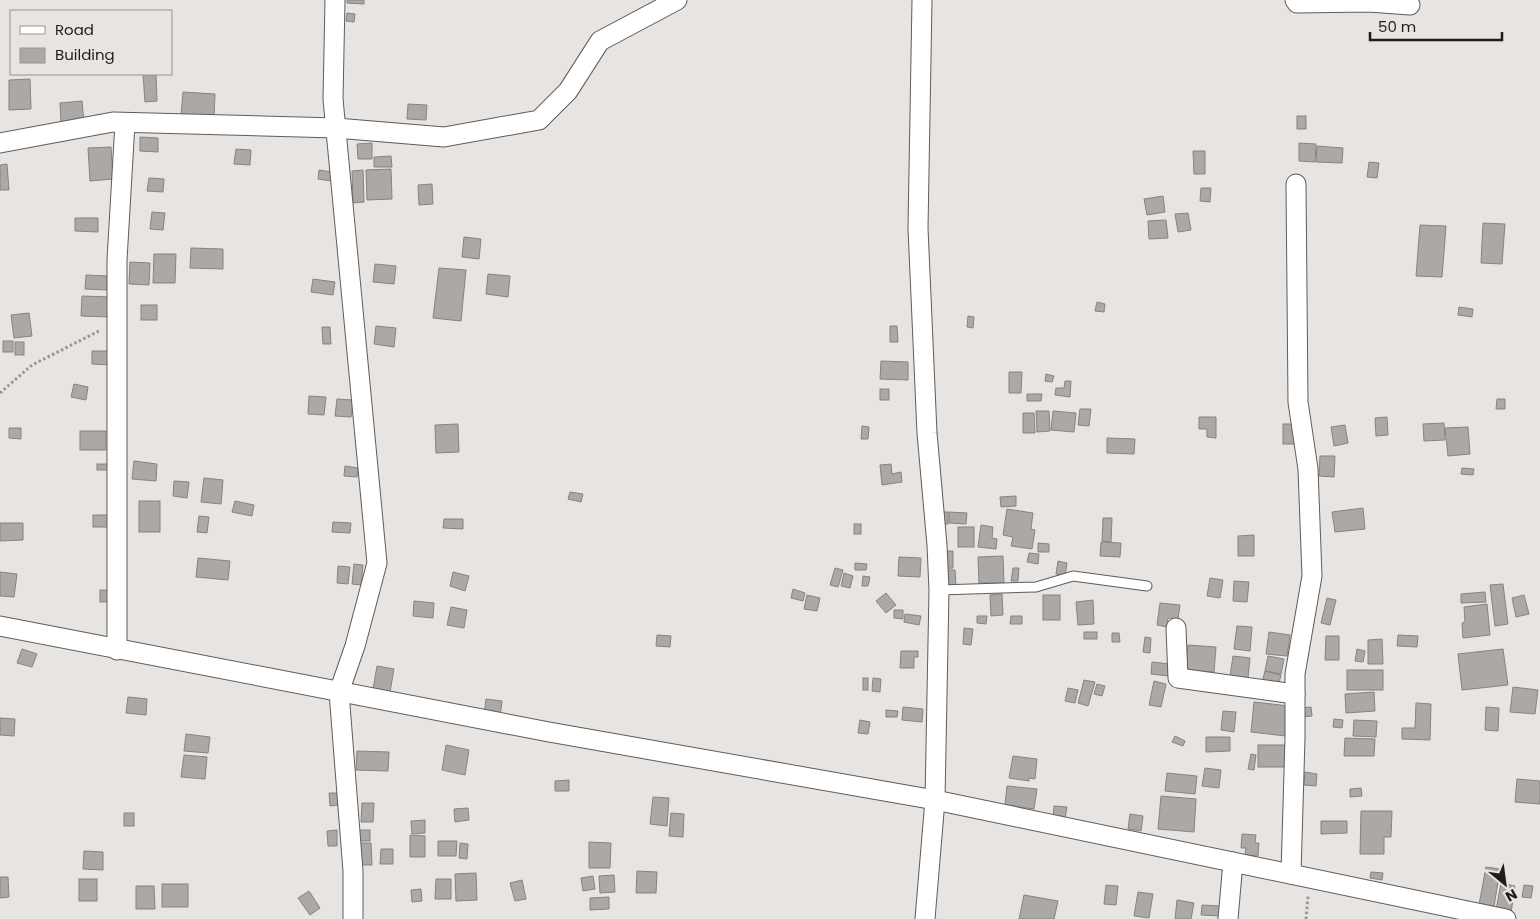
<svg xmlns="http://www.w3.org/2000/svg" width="1540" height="919" viewBox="0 0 1540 919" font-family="Poppins,sans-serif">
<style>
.building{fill:#aba8a6;stroke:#868380}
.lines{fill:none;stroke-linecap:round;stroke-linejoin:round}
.service-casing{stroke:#5f5c5a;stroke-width:11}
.minor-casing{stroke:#5f5c5a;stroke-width:21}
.path{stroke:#999795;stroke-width:3;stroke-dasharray:2.5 2.5;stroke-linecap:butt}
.service{stroke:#fff;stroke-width:9}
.minor{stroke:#fff;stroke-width:19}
</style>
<rect width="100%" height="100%" fill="#e7e4e1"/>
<g class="building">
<path d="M347,0H364V4L347,3Z"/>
<path d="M347,13L355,14L354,22L346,21Z"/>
<path d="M143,74H156L157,101L145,102Z"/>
<path d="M30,79L31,109L9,110V80Z"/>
<path d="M183,92L215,94L214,119L181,116Z"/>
<path d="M82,101L84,122L61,123L60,103Z"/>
<path d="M408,104L427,105L426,120L407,119Z"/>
<rect x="1297" y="116" width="9" height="13"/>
<path d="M140,137L158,138V152L140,151Z"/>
<path d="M372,143V159H358L357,144Z"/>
<path d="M1299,143L1316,144L1315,162L1299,161Z"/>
<path d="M1317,146L1343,148L1342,163L1316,162Z"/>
<path d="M111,147L113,179L90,181L88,148Z"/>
<path d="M236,149L251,150L250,165L234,164Z"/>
<path d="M1193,151H1205V174H1194Z"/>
<path d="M391,156L392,167H374V157Z"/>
<path d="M1369,162L1379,163L1377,178L1367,177Z"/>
<path d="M7,164L9,190H0V165Z"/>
<path d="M391,169L392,199L367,200L366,170Z"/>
<path d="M319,170L332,172L331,181L318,179Z"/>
<path d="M363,170L364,202L353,203L352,171Z"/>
<path d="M149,178L164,179L163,192L147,191Z"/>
<path d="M432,184L433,204L419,205L418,185Z"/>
<path d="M1201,188H1211L1210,202L1200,201Z"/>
<path d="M1163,196L1165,212L1147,215L1144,199Z"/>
<path d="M152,212L165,213L163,230L150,229Z"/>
<path d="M1188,213L1191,230L1178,232L1175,214Z"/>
<path d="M75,218H98V232L75,231Z"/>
<path d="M1166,220L1168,238L1149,239L1148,221Z"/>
<path d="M1483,223L1505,224L1502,264L1481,263Z"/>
<path d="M1420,225L1446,226L1442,277L1416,276Z"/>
<path d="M464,237L481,239L479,259L462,257Z"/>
<path d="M191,248L223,249V269L190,268Z"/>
<path d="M154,254H176L175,283H153Z"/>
<path d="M130,262L150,263L149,285L129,284Z"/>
<path d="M375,264L396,266L394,284L373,282Z"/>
<path d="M439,268L466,270L461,321L433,318Z"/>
<path d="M488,274L510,276L508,297L486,294Z"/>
<path d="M86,275L107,276V290L85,289Z"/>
<path d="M313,279L335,282L333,295L311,292Z"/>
<path d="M82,296L110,297L109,317L81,316Z"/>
<path d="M1097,302L1105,304L1104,312L1095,311Z"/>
<rect x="141" y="305" width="16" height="15"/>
<path d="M1459,307L1473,309L1472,317L1458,315Z"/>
<path d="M29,313L32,336L14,338L11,315Z"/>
<path d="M968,316L974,317L973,328L967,327Z"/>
<path d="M376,326L396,328L394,347L374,344Z"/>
<path d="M890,326H897L898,342H890Z"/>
<path d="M322,327H330L331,344H323Z"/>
<rect x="3" y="341" width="10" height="11"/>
<rect x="15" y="342" width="9" height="13"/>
<path d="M92,351H111V365L92,364Z"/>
<path d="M881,361L908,362V380L880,379Z"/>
<path d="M1009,372H1022L1021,393H1009Z"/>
<path d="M1046,374L1054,376L1052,382L1045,381Z"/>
<path d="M1065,381H1071L1070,397L1055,395L1056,388H1064Z"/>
<path d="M74,384L88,387L86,400L71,397Z"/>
<rect x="880" y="389" width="9" height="11"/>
<path d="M1027,394H1042L1041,401H1027Z"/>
<path d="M309,396L326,397L324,415L308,414Z"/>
<path d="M337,399L353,400L351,417L335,416Z"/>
<path d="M1497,399H1505V409H1496Z"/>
<path d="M1080,409H1091L1089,426L1078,425Z"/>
<path d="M1036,411H1049L1050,431L1037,432Z"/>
<path d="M1053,411L1076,413L1074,432L1051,430Z"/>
<path d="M1023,413H1034L1035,433H1023Z"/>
<path d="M1199,417H1216V438L1207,437V429H1199Z"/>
<path d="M1387,417L1388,435L1376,436L1375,418Z"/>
<path d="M1444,423L1445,440L1424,441L1423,424Z"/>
<path d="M458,424L459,452L436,453L435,425Z"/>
<rect x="1283" y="424" width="16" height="20"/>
<path d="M1345,425L1348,443L1334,446L1331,427Z"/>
<path d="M862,426L869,427L868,439H861Z"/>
<path d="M1468,427L1470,454L1448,456L1445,428Z"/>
<path d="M9,428H21V439L9,438Z"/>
<rect x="80" y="431" width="26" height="19"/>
<path d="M1107,438L1135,439L1134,454L1107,453Z"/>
<path d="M1320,456H1335L1334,477L1319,476Z"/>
<path d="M134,461L157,464L156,481L132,479Z"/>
<rect x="97" y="464" width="13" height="6"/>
<path d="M891,464L892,474L901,472L902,482L882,485L880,465Z"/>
<path d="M345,466L358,468L357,477L344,476Z"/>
<path d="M1462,468L1474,469L1473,475L1461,474Z"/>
<path d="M204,478L223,480L221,504L201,502Z"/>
<path d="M174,481L189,482L187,498L173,496Z"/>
<path d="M570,492L583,494L581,502L568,499Z"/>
<path d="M1016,496V506L1001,507L1000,497Z"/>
<rect x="139" y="501" width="21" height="31"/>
<path d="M235,501L254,505L252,516L232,512Z"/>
<path d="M1363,508L1365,529L1335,532L1332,512Z"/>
<path d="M1007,509L1033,513L1031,529L1035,530L1032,549L1011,546L1013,537L1003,535Z"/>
<rect x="940" y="512" width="8" height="12"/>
<path d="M949,512L967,513L966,524L949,523Z"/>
<rect x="93" y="515" width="17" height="12"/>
<path d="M199,516L209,517L207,533L197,532Z"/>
<path d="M1103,518H1112L1111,542L1102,541Z"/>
<path d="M444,519H463V529L443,528Z"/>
<path d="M333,522L351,523L350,533L332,532Z"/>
<path d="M0,523H23V540L0,541Z"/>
<rect x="854" y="524" width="7" height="10"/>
<path d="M981,525L993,527L992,538L997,539L996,549L978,547Z"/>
<rect x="958" y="527" width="16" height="20"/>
<path d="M1254,535V556H1238V536Z"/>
<path d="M1101,542L1121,543L1120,557L1100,556Z"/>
<path d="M1038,543L1049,544V552H1038Z"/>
<path d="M939,551H953V568L939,569Z"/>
<path d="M1029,553L1039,554L1038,564L1027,562Z"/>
<path d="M1003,556L1004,583H979L978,557Z"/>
<path d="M899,557L921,558L920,577L898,576Z"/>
<path d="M198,558L230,561L228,580L196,577Z"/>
<path d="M1058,561L1067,563L1065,576L1056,574Z"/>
<path d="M855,563L867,564L866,570H855Z"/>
<path d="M354,564L363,565L361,585L352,584Z"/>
<path d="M338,566L350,567L348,584L337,583Z"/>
<path d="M835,568L843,570L838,587L830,585Z"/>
<path d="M1013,568H1019L1018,581H1011Z"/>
<path d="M943,570H955L956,585L943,586Z"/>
<path d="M0,572L17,574L14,597L0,596Z"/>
<path d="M453,572L469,576L465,591L450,586Z"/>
<path d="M844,573L853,576L850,588L841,586Z"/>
<path d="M863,576L870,577L868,586H862Z"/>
<path d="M1210,578L1223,580L1220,598L1207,596Z"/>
<path d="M1234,581L1249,582L1247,602L1233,601Z"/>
<path d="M1503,584L1508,624L1495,626L1490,585Z"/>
<path d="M793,589L805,593L803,601L791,598Z"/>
<rect x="100" y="590" width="12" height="12"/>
<path d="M1485,592L1486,602L1461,603V594Z"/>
<path d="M886,593L896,605L886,613L876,601Z"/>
<path d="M1002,594L1003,615L991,616L990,595Z"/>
<path d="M807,595L820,598L817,611L804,609Z"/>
<rect x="1043" y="595" width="17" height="25"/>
<path d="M1524,595L1529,614L1516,617L1512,598Z"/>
<path d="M1327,598L1336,600L1330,625L1321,623Z"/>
<path d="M1093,600L1094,624L1078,625L1076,602Z"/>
<path d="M414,601L434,603L433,618L413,616Z"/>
<path d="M1160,603L1180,605L1178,619L1168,618L1167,627L1157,625Z"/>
<path d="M1487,604L1490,635L1463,638L1462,623L1465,622L1464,607Z"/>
<path d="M451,607L467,610L464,628L447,625Z"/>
<path d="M894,610H903V619L894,618Z"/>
<path d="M905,614L921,616L919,625L904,622Z"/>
<path d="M977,616H987L986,624L977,623Z"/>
<path d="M1011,616H1022V624H1010Z"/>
<path d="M1237,626L1252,627L1250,651L1234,649Z"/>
<path d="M964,628L973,629L971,645L963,644Z"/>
<rect x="1084" y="632" width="13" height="7"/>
<path d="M1269,632L1290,635L1287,656L1266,654Z"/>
<path d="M1112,633H1119L1120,642H1112Z"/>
<path d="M657,635L671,636L670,647L656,646Z"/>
<path d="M1398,635L1418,636L1417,647L1397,646Z"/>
<path d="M1326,636H1339V660H1325Z"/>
<path d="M1145,637L1151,638L1150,653L1143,652Z"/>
<path d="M1382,639L1383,664H1368V640Z"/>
<path d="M1188,645L1216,647L1214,672L1185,670Z"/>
<path d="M22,649L37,654L32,667L17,663Z"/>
<path d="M1357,649L1365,651L1363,662L1355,661Z"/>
<path d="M1503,649L1508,685L1462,690L1458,654Z"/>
<path d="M901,651H918V657H914V668H900Z"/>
<path d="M1233,656L1250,658L1248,678L1230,676Z"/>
<path d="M1268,656L1284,659L1281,674L1265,671Z"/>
<path d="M1152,662L1170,664L1169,676L1151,674Z"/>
<path d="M377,666L394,669L390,692L373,689Z"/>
<rect x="1347" y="670" width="36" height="20"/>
<path d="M1265,671L1281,675L1278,687L1262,683Z"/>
<rect x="863" y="678" width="5" height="12"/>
<path d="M873,678L881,679L880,692L872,691Z"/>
<path d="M1084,680L1095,682L1088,706L1078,703Z"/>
<path d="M1154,681L1166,684L1161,707L1149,705Z"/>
<path d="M1097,684L1105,686L1102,696L1094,694Z"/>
<path d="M1513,687L1538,690L1535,714L1510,712Z"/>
<path d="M1068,688L1078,690L1075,703L1065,701Z"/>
<path d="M1374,692L1375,711L1346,713L1345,694Z"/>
<path d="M128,697L147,699L146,715L126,713Z"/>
<path d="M486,699L502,701L500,717L484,715Z"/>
<path d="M1254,702L1289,706L1286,736L1251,732Z"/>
<path d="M1416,703L1431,704L1430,740L1402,739V728H1415Z"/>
<path d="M903,707L923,709L922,722L902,720Z"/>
<path d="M1311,707L1312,716L1302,717L1301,708Z"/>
<path d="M1486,707L1499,708L1498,731L1485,730Z"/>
<path d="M886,710L898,711L897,717H886Z"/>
<path d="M1223,711L1236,712L1234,732L1221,730Z"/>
<path d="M0,718L15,719L14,736L0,735Z"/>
<path d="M1334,719L1343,720L1342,728L1333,727Z"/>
<path d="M860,720L870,722L868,734L858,733Z"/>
<path d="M1354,720L1377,721L1376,737L1353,736Z"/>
<path d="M186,734L210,737L208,753L184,751Z"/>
<path d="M1175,736L1185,741L1183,746L1172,742Z"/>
<path d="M1206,737H1230V751L1206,752Z"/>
<path d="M1345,738L1375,739L1374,756H1344Z"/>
<path d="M446,745L469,750L465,775L442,770Z"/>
<rect x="1258" y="745" width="30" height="22"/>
<path d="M357,751L389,752L388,771L356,770Z"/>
<path d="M1251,754L1256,755L1254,770L1248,769Z"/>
<path d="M184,755L207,757L205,779L181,777Z"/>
<path d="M1013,756L1037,759L1035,779L1029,778V781L1009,778Z"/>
<path d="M1205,768L1221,770L1219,788L1202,786Z"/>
<path d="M1305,772L1317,774L1316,786L1304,785Z"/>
<path d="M1167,773L1197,776L1195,794L1165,791Z"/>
<path d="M1517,779L1540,781V804L1515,802Z"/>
<path d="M569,780V791H555V781Z"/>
<path d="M1007,786L1037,789L1034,809L1005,805Z"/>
<path d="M1361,788L1362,796L1350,797V789Z"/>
<path d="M329,793H338L339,805L330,806Z"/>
<path d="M1161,796L1196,799L1194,832L1158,829Z"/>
<path d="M653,797L669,798L667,826L650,824Z"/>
<path d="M362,803H374L373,822H361Z"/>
<path d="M1054,806L1067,807L1065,819L1053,818Z"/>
<path d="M468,808L469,820L455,822L454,809Z"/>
<path d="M1361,811H1392L1391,837H1384V854H1360Z"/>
<rect x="124" y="813" width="10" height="13"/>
<path d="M671,813L684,814L683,837L669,836Z"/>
<path d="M1130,814L1143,816L1141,831L1128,829Z"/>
<path d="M425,820V833L412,834L411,821Z"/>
<path d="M1321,821H1347V833L1321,834Z"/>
<path d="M337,830V846H328L327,831Z"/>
<rect x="357" y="830" width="13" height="11"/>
<path d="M1242,834L1256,835L1255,843H1259L1258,856L1245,855L1246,848H1241Z"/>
<path d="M410,835L425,836V857H410Z"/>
<path d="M438,841H457L456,856H438Z"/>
<path d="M589,842L611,843L610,868H589Z"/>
<path d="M356,843H371L372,865H357Z"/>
<path d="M460,843L468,844L467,859L459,858Z"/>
<path d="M381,849H393V864H380Z"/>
<path d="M84,851L103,852V870L83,869Z"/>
<path d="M1486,867L1500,869L1494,907L1479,905Z"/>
<path d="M637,871L657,872L656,893H636Z"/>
<path d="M1371,872L1383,873L1382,880L1370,878Z"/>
<path d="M476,873L477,900L456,901L455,874Z"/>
<path d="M614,875L615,892L600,893L599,876Z"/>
<path d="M593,876L595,889L583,891L581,878Z"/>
<path d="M0,877H8L9,897L0,898Z"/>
<rect x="79" y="879" width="18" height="22"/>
<path d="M436,879H451V899H435Z"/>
<path d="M522,880L526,899L515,901L510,883Z"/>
<path d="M1501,883L1515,886L1511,913L1496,910Z"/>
<rect x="162" y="884" width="26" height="23"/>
<path d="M1106,885L1118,886L1116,905L1104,904Z"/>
<path d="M1524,885L1533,886L1531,898L1522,897Z"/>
<path d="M136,886H154L155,909H136Z"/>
<path d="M421,889L422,901L412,902L411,890Z"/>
<path d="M309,891L320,908L310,915L298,898Z"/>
<path d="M1138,892L1153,894L1149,918L1134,916Z"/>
<path d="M1024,895L1058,901L1054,919H1019Z"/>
<path d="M609,897V909L590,910V898Z"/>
<path d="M1177,900L1194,903L1191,919H1175Z"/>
<path d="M1202,905L1221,906L1220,916L1201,915Z"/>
</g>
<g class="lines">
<defs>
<path id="service" d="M939,590L1036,587L1073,576L1147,586"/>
<g id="minor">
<path d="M335,0L333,99L377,563L355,646L339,692L353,871V919"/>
<path d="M922,0L918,228L927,433L937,545L939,590L935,800L925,919"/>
<path d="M1295,0L1297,3L1369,2L1410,5"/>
<path d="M0,143L113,122L336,128L444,137L539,120L568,91L600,41L677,0"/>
<path d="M0,626L549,732L935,800L1506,919"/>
<path d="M1176,628L1178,678L1295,694"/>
<path d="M117,650V260L125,123"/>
<path d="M1291,874L1295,738V674L1312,576L1308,469L1298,402L1296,184"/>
<path d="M1228,919L1233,862"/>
</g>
</defs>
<use href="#service" class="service-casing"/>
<use href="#minor" class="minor-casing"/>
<g class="path">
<path d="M0,393L32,365L99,331"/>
<path d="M1306,919L1308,896"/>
</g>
<use href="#service" class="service"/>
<use href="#minor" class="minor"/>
</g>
<rect x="10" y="10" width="162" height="65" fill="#e7e4e1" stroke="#979492"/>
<rect x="20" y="26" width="25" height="8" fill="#ffffff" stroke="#979492"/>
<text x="55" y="35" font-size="15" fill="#1e1d1c">Road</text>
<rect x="20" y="48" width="25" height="15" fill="#aba8a6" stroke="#979492"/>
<text x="55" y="60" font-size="15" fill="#1e1d1c">Building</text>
<g transform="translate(1505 884) rotate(151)" stroke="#e7e4e1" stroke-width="4" paint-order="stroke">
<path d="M0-4L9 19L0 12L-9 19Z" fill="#1e1d1c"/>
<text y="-8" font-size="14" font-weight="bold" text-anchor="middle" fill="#1e1d1c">N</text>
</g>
<path d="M1370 32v8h132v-8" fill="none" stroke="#1e1d1c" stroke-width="2.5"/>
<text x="1378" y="32" font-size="15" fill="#1e1d1c" stroke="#e7e4e1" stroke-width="4" paint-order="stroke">50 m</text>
</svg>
